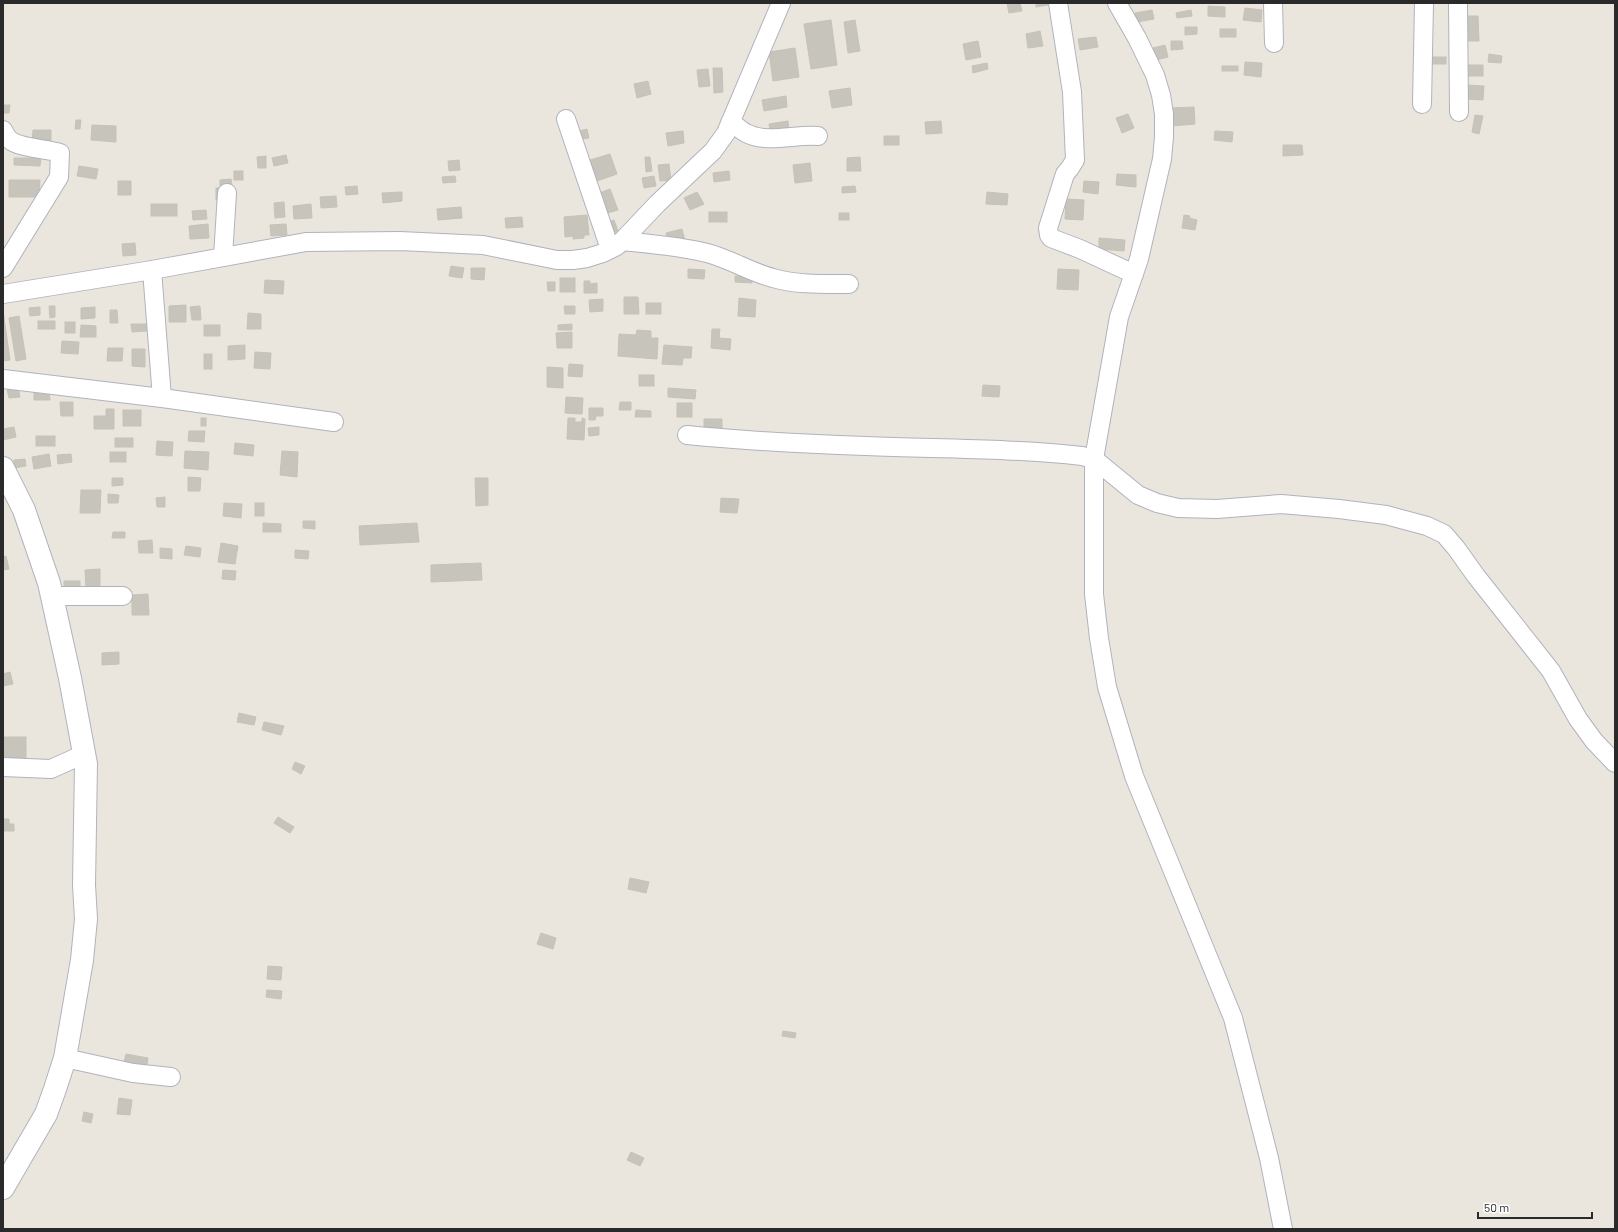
<svg xmlns="http://www.w3.org/2000/svg" width="1618" height="1232" viewBox="0 0 1618 1232" font-family="Barlow,sans-serif">
<style>
.building{fill:#c7c4bb;stroke:#c6c2b7}
.lines{fill:none;stroke-linecap:round;stroke-linejoin:round}
.street-casing{stroke:#b0b3bd;stroke-width:20}
.secondary-casing{stroke:#b0b3bd;stroke-width:24}
.street{stroke:#fff;stroke-width:18}
.secondary{stroke:#fff;stroke-width:22}
</style>
<rect width="100%" height="100%" fill="#ebe6dd"/>
<g class="building">
<path d="M1007,3H1020L1022,11L1009,13Z"/>
<path d="M1036,3H1047L1048,5L1036,7Z"/>
<path d="M1208,6L1225,7V17L1208,16Z"/>
<path d="M1245,8L1262,10L1261,22L1243,20Z"/>
<path d="M1152,10L1154,19L1137,22L1135,13Z"/>
<path d="M1191,10L1192,16L1177,18L1176,13Z"/>
<path d="M1466,16H1478L1479,41H1466Z"/>
<path d="M831,20L837,65L811,69L804,24Z"/>
<path d="M855,20L860,51L848,53L844,22Z"/>
<path d="M1185,27H1197V34L1185,35Z"/>
<rect x="1220" y="29" width="16" height="8"/>
<path d="M1040,31L1043,46L1028,48L1026,34Z"/>
<path d="M1096,37L1098,47L1080,50L1078,39Z"/>
<path d="M978,41L981,57L966,60L963,44Z"/>
<path d="M1171,41H1182L1183,49L1171,50Z"/>
<path d="M1165,45L1168,57L1156,60L1153,48Z"/>
<path d="M795,48L799,77L773,81L769,52Z"/>
<path d="M1489,54L1502,56L1501,63L1488,62Z"/>
<rect x="1432" y="57" width="14" height="7"/>
<path d="M1245,62L1262,63L1261,77L1244,75Z"/>
<path d="M987,63L988,69L973,73L972,66Z"/>
<rect x="1465" y="65" width="18" height="11"/>
<rect x="1222" y="66" width="16" height="5"/>
<path d="M713,68H722L723,92L714,93Z"/>
<path d="M708,69L710,86L699,87L697,70Z"/>
<path d="M648,81L651,94L637,98L634,84Z"/>
<path d="M1468,85L1484,86L1483,100L1467,99Z"/>
<path d="M850,88L852,105L832,108L829,91Z"/>
<path d="M786,96L787,107L764,111L762,100Z"/>
<path d="M3,105H10L9,113H3Z"/>
<path d="M1194,107L1195,124L1172,126L1171,108Z"/>
<path d="M1128,114L1134,128L1122,133L1116,118Z"/>
<path d="M1475,115L1483,116L1479,134L1472,132Z"/>
<path d="M76,120H81L80,129H75Z"/>
<path d="M788,121L789,130L771,133L769,124Z"/>
<path d="M941,121L942,133L926,134L925,122Z"/>
<path d="M92,125L116,126V142L91,140Z"/>
<path d="M587,129L589,138L576,140L575,132Z"/>
<path d="M33,130H51V144L32,143Z"/>
<path d="M683,131L684,143L668,146L666,133Z"/>
<path d="M1215,131L1233,132L1232,142L1214,140Z"/>
<rect x="884" y="136" width="15" height="9"/>
<path d="M1283,145H1302L1303,155L1283,156Z"/>
<path d="M610,154L617,174L597,181L590,160Z"/>
<path d="M286,155L288,163L274,166L272,158Z"/>
<path d="M266,156V168H258L257,157Z"/>
<path d="M645,157H650L652,171L646,172Z"/>
<path d="M860,157L861,171H847V158Z"/>
<path d="M14,158H41L40,166L14,165Z"/>
<path d="M459,160L460,170L449,171L448,161Z"/>
<path d="M810,163L812,181L795,183L793,165Z"/>
<path d="M669,164L671,180L660,181L658,165Z"/>
<path d="M79,166L98,169L96,179L77,176Z"/>
<rect x="234" y="171" width="9" height="9"/>
<path d="M729,171L730,180L714,182L713,173Z"/>
<path d="M1117,174L1136,175V187L1116,185Z"/>
<path d="M455,176L456,182L443,183L442,177Z"/>
<path d="M654,176L656,186L644,188L642,178Z"/>
<path d="M231,179L232,185L220,186V180Z"/>
<path d="M9,180H40L39,197H9Z"/>
<rect x="118" y="181" width="13" height="14"/>
<path d="M1084,181L1099,182L1098,194L1083,192Z"/>
<path d="M357,186L358,194L346,195L345,187Z"/>
<path d="M855,186L856,192L842,193V187Z"/>
<rect x="216" y="188" width="8" height="12"/>
<path d="M610,189L618,210L604,214L597,194Z"/>
<path d="M402,192V201L383,203L382,193Z"/>
<path d="M697,192L704,204L690,210L684,198Z"/>
<path d="M987,192L1008,194L1007,205L986,204Z"/>
<path d="M336,196L337,207L321,208L320,197Z"/>
<path d="M1066,199L1084,200L1083,220L1065,219Z"/>
<path d="M284,202L285,217L275,218L274,203Z"/>
<rect x="151" y="204" width="26" height="12"/>
<path d="M311,204L312,218L294,219L293,206Z"/>
<path d="M461,207L462,218L438,220L437,209Z"/>
<path d="M206,210L207,219L193,220L192,211Z"/>
<rect x="709" y="212" width="18" height="10"/>
<rect x="839" y="213" width="10" height="7"/>
<path d="M587,215L589,235H584V238L573,239V236L565,237L564,217Z"/>
<path d="M1184,215L1190,216L1189,218L1197,220L1195,230L1182,228Z"/>
<path d="M522,217L523,227L506,228L505,218Z"/>
<path d="M614,220L618,231L608,235L604,224Z"/>
<path d="M208,224L209,238L190,239L189,226Z"/>
<path d="M286,224L287,235L271,236L270,225Z"/>
<path d="M682,229L685,241L669,245L666,233Z"/>
<path d="M1099,238L1125,240L1124,251L1099,249Z"/>
<path d="M135,243L136,255L123,256L122,244Z"/>
<path d="M451,266L464,268L462,278L449,276Z"/>
<path d="M471,268H485L484,280L471,279Z"/>
<path d="M688,269L705,270L704,279L688,278Z"/>
<path d="M1058,269L1079,270L1078,290L1057,289Z"/>
<path d="M735,276L752,277V283L735,282Z"/>
<rect x="560" y="278" width="15" height="14"/>
<path d="M265,280L284,281L283,294L264,293Z"/>
<path d="M584,281H590V284L597,283V293H584Z"/>
<path d="M547,282H555V291H548Z"/>
<path d="M624,297H638L639,314H624Z"/>
<path d="M739,298L756,300L755,317L738,316Z"/>
<path d="M603,299V311L590,312L589,300Z"/>
<rect x="646" y="303" width="15" height="11"/>
<path d="M186,305V322H169V306Z"/>
<path d="M49,306H55V317L50,318Z"/>
<path d="M200,306L201,320H192L190,307Z"/>
<path d="M564,306H575V314H565Z"/>
<path d="M40,307V315L30,316L29,308Z"/>
<path d="M95,307V318L81,319V308Z"/>
<path d="M3,310L10,360L3,361Z"/>
<path d="M110,310H117L118,323H110Z"/>
<path d="M248,313L261,314V329H247Z"/>
<path d="M19,316L26,359L16,361L9,318Z"/>
<rect x="38" y="321" width="17" height="8"/>
<rect x="65" y="322" width="10" height="11"/>
<path d="M131,324H147V331L132,332Z"/>
<path d="M572,324V330H558V325Z"/>
<path d="M81,325L96,326V337H80Z"/>
<rect x="204" y="325" width="16" height="11"/>
<path d="M712,329H720L719,338L731,339L730,350L711,348Z"/>
<path d="M637,330L651,331V338H658L657,359L618,356L619,334L636,335Z"/>
<path d="M572,332V348H557L556,333Z"/>
<path d="M62,341L79,342L78,354L61,353Z"/>
<path d="M245,345V359L228,360V346Z"/>
<path d="M664,345L692,347L691,358H683L682,365L662,364Z"/>
<path d="M108,348H123L122,361H107Z"/>
<path d="M132,349H145V367L132,366Z"/>
<path d="M255,352L271,353L270,369L254,368Z"/>
<rect x="204" y="354" width="8" height="15"/>
<path d="M569,364L583,365L582,377L568,376Z"/>
<path d="M547,367L563,368V388L547,387Z"/>
<rect x="639" y="375" width="15" height="11"/>
<path d="M983,385L1000,386L999,397L982,396Z"/>
<path d="M18,387L20,397L9,398L7,389Z"/>
<path d="M34,388H49L50,400H34Z"/>
<path d="M668,388L696,390L695,399L668,397Z"/>
<path d="M566,397L583,398L582,414L565,413Z"/>
<path d="M60,402H73V416H61Z"/>
<path d="M620,402H631V410H619Z"/>
<rect x="677" y="403" width="15" height="14"/>
<path d="M589,408H603V416H596L595,420H589Z"/>
<path d="M106,409H114V429H94V416H106Z"/>
<rect x="123" y="410" width="18" height="16"/>
<path d="M636,410L651,411V417H635Z"/>
<rect x="201" y="418" width="5" height="8"/>
<path d="M568,418H575V422H582V418L585,419L584,440L567,439Z"/>
<path d="M704,419H722V432L704,431Z"/>
<path d="M14,427L16,437L3,440V429Z"/>
<path d="M599,427V435L589,436L588,428Z"/>
<path d="M189,431H205L204,442L188,441Z"/>
<rect x="36" y="436" width="19" height="10"/>
<rect x="115" y="438" width="18" height="9"/>
<path d="M157,441L173,442L172,456L156,455Z"/>
<path d="M235,443L254,445L253,456L234,454Z"/>
<path d="M185,451L209,452L208,470L184,468Z"/>
<path d="M282,451L298,452L297,477L280,475Z"/>
<rect x="110" y="452" width="16" height="10"/>
<path d="M49,454L51,466L34,469L32,457Z"/>
<path d="M71,454L72,462L58,464L57,455Z"/>
<path d="M25,459L26,466L14,468V460Z"/>
<path d="M188,477L201,478L200,491H188Z"/>
<path d="M112,478H123V485L112,486Z"/>
<path d="M475,478H488V505L476,506Z"/>
<path d="M81,490H101L100,513H80Z"/>
<path d="M108,494L119,495L118,503H108Z"/>
<path d="M165,497V507H157L156,498Z"/>
<path d="M721,498L739,499L737,513L720,512Z"/>
<path d="M224,503L242,504L241,518L223,516Z"/>
<rect x="255" y="503" width="9" height="13"/>
<path d="M303,521H315V529L303,528Z"/>
<path d="M263,523L281,524V532H263Z"/>
<path d="M417,523L419,542L360,545L359,526Z"/>
<path d="M113,532H125V538H112Z"/>
<path d="M152,540L153,553H139L138,541Z"/>
<path d="M221,543L238,546L235,564L218,562Z"/>
<path d="M186,546L201,548L200,557L184,555Z"/>
<path d="M160,548L172,549V559L160,558Z"/>
<path d="M295,550L309,551L308,559L295,558Z"/>
<path d="M6,556L9,569L3,570V557Z"/>
<path d="M481,563L482,580L431,582V565Z"/>
<path d="M100,569V588H86L85,570Z"/>
<path d="M223,570L236,571L235,580L222,579Z"/>
<path d="M64,581H80V590L64,589Z"/>
<path d="M148,594L149,615H132V595Z"/>
<path d="M119,652V664L102,665V653Z"/>
<path d="M10,672L13,684L3,686V674Z"/>
<path d="M239,713L256,717L254,725L237,722Z"/>
<path d="M264,722L284,726L281,735L262,730Z"/>
<rect x="3" y="737" width="23" height="23"/>
<path d="M295,762L305,766L301,774L292,769Z"/>
<path d="M278,817L294,827L290,833L274,823Z"/>
<path d="M3,819H9V824H14V831H3Z"/>
<path d="M630,878L649,882L646,893L628,889Z"/>
<path d="M541,933L556,938L553,949L537,944Z"/>
<path d="M268,966L282,967L281,980L267,979Z"/>
<path d="M267,990L282,991L281,999L266,997Z"/>
<path d="M783,1031L796,1033L795,1038L782,1036Z"/>
<path d="M126,1054L148,1058L147,1066L124,1062Z"/>
<path d="M119,1098L132,1100L130,1115L117,1114Z"/>
<path d="M84,1112L93,1114L91,1123L82,1121Z"/>
<path d="M631,1152L644,1158L640,1166L627,1160Z"/>
</g>
<g class="lines">
<defs>
<g id="street">
<path d="M1058,3L1072,92L1075,160L1070,168L1065,174L1048,228L1049,235L1051,238L1080,249L1134,274"/>
<path d="M1117,3L1137,38L1155,75L1161,95L1164,114V137L1162,159L1139,259L1119,317L1094,459V594L1099,638L1107,687L1134,776L1233,1018L1269,1158L1283,1229"/>
<path d="M1273,3L1274,43"/>
<path d="M1458,3L1459,112"/>
<path d="M1422,104L1424,3"/>
<path d="M566,119L610,249"/>
<path d="M731,121C735,125 740,130 746,133C766,144 795,134 818,136"/>
<path d="M3,130C5,133 7,138 10,140C19,148 48,149 60,153L59,177L3,268"/>
<path d="M622,241C650,244 679,246 707,253C730,259 750,272 773,278C797,285 824,284 849,284"/>
<path d="M223,257L227,193"/>
<path d="M152,270L162,398"/>
<path d="M3,294L152,270L306,242L400,241L483,245L557,260H573L587,258L603,253L617,246L622,241L657,204L713,151L726,133L781,3"/>
<path d="M3,379L162,398L334,422"/>
<path d="M687,435C747,441 806,444 866,446C938,449 1010,448 1082,456L1094,459L1138,495L1157,503L1178,508L1217,509L1281,504L1339,509L1386,515L1427,526L1444,534L1456,548L1476,576L1551,671L1578,719L1594,741L1615,763"/>
<path d="M52,596H123"/>
<path d="M3,767L51,769L84,754"/>
<path d="M65,1058L133,1073L171,1077"/>
</g>
<path id="secondary" d="M3,468L24,510L49,583L70,678L86,764L84,885L86,919L82,960L65,1058L55,1089L46,1114L3,1188"/>
</defs>
<use href="#street" class="street-casing"/>
<use href="#secondary" class="secondary-casing"/>
<use href="#street" class="street"/>
<use href="#secondary" class="secondary"/>
</g>
<rect width="1618" height="1232" fill="none" stroke="#2a2a2a" stroke-width="8"/>
<path d="M1478 1212v6h114v-6" fill="none" stroke="#2a2a2a" stroke-width="2"/>
<text x="1484" y="1212" font-size="12" fill="#2a2a2a" stroke="#ffffff" stroke-width="3" paint-order="stroke">50 m</text>
</svg>
